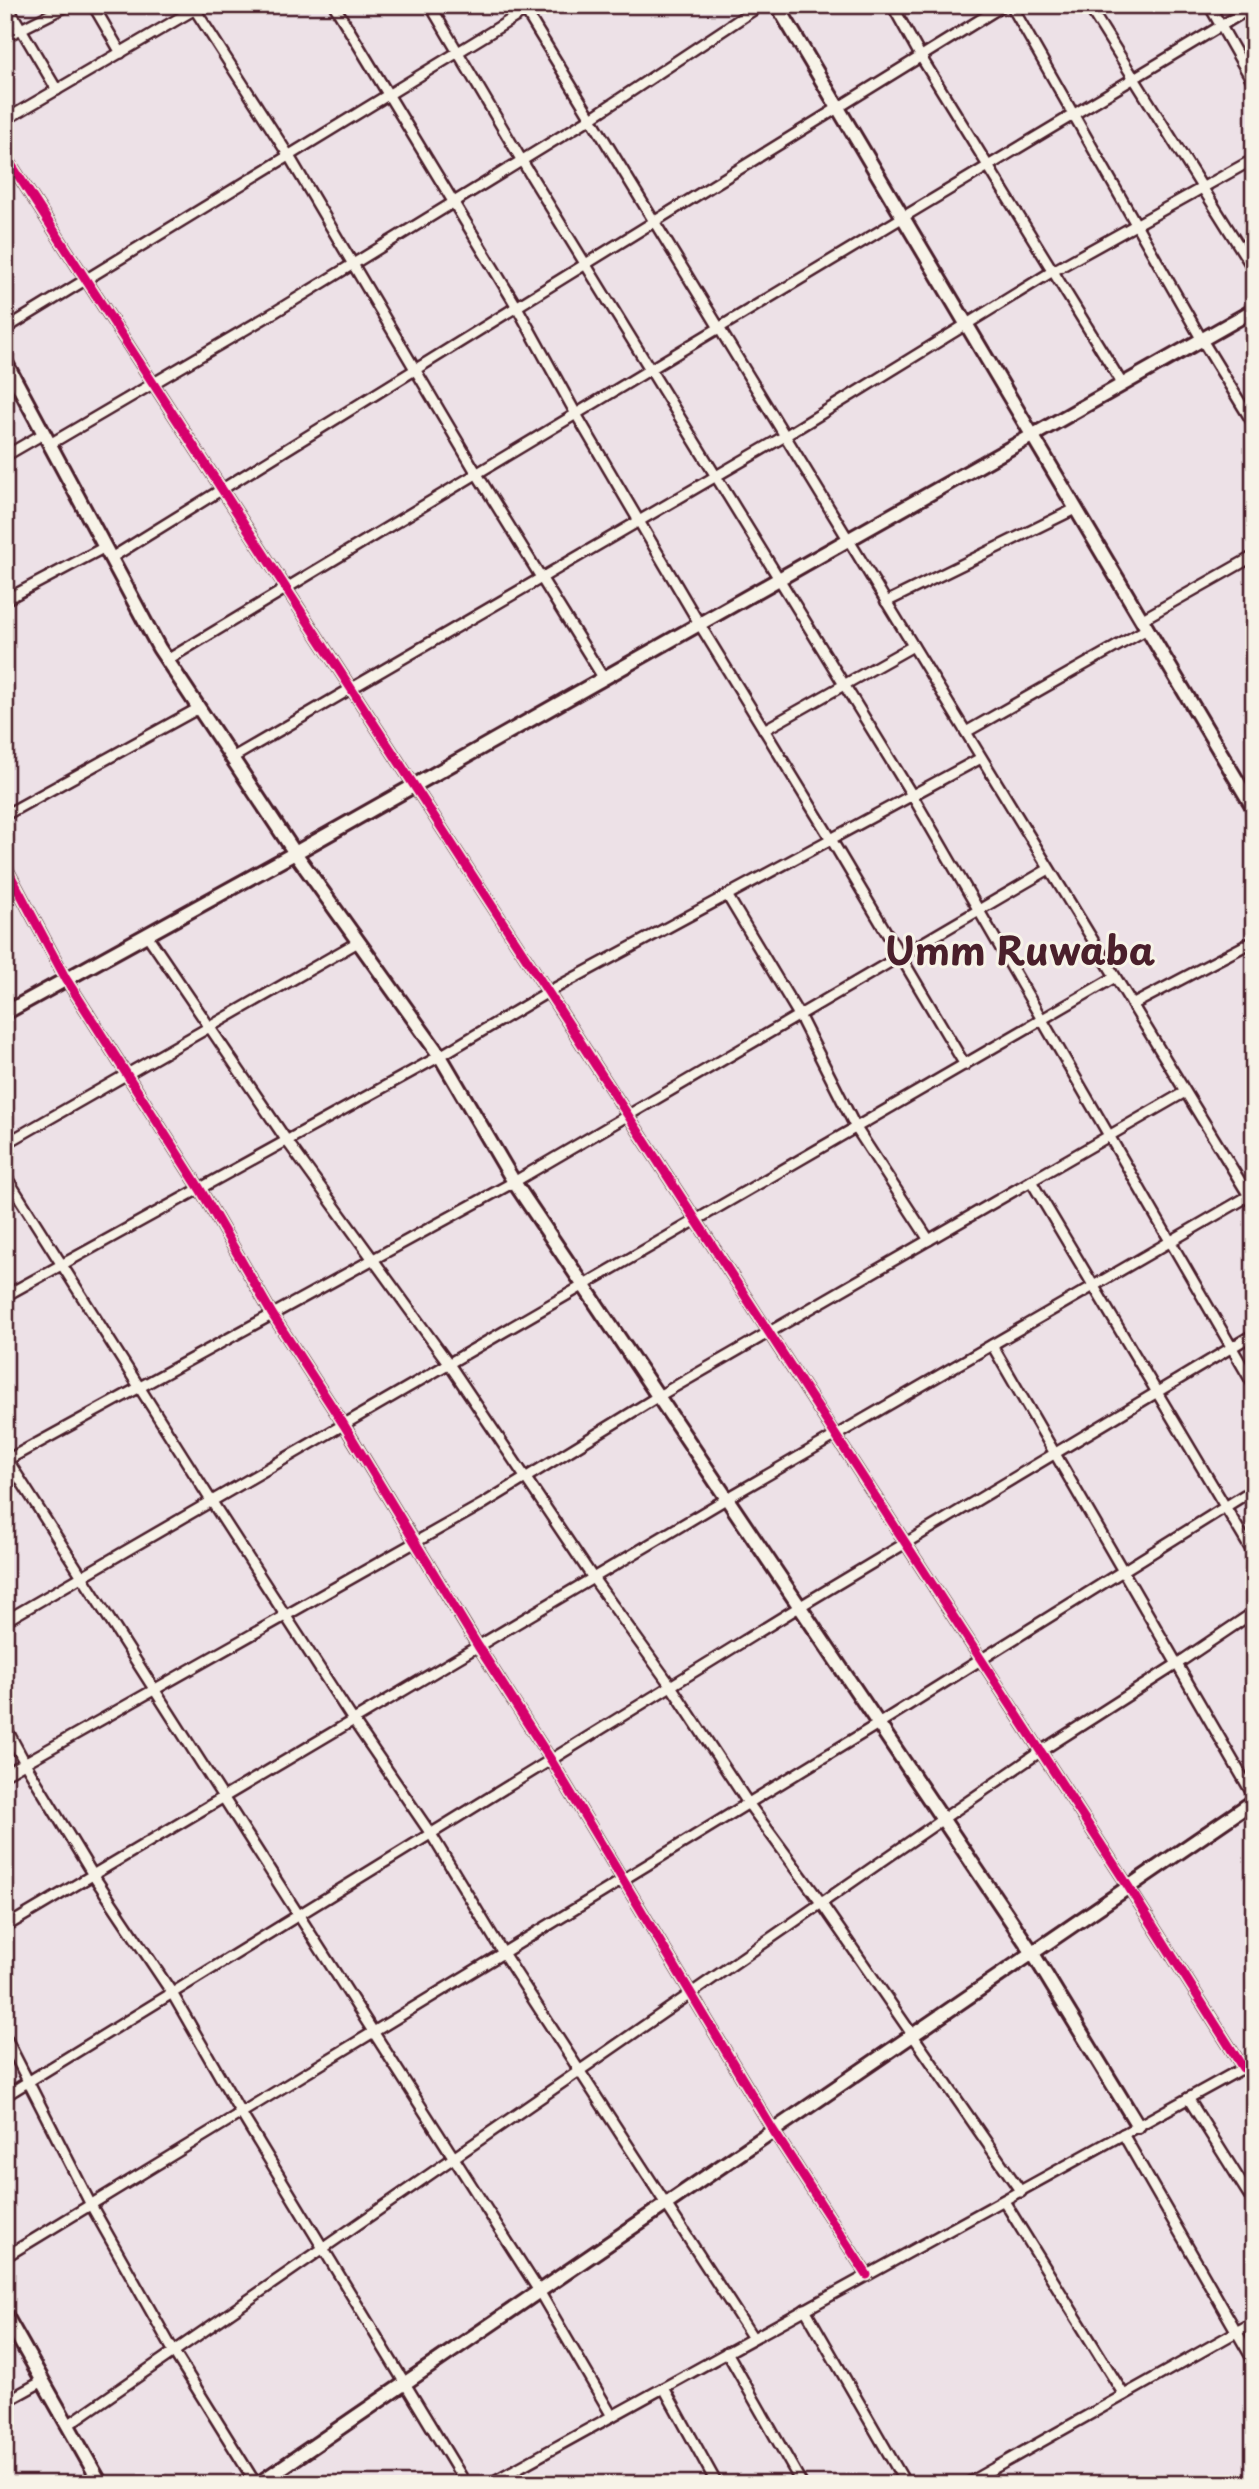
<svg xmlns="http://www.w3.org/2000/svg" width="1259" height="2489" viewBox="0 0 1259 2489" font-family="'Playpen Sans',sans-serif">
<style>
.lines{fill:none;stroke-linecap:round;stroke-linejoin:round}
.street-casing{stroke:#4a1f2b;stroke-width:14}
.secondary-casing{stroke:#4a1f2b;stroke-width:18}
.street{stroke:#f7f3e8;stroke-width:9}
.secondary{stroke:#f7f3e8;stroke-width:12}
.cycleway-casing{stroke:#f7f3e8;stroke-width:13}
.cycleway{stroke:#d6006c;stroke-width:9}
.labels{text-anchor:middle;stroke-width:6;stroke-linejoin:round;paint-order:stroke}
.town-label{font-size:38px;font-weight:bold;fill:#4a1f2b;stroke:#f7f3e8}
</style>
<rect width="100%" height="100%" fill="#ede1e7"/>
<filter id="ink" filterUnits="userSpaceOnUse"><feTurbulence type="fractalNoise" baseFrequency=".0143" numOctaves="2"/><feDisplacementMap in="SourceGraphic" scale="14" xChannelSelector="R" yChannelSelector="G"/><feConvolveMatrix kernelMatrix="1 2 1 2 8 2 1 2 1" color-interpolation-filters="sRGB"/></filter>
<g filter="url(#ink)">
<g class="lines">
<defs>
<g id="street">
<path d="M7,5L57,90"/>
<path d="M93,5L121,53"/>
<path d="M192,5L289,156L477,474L604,679"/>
<path d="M334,5L517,307L576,414L700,625L831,839L965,1065"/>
<path d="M430,5L522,161L912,795L1254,1386"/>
<path d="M522,5L1254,1204"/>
<path d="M892,5L921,57L1123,385"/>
<path d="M1011,5L1202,340L1254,425"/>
<path d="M1088,5L1254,270"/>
<path d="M1209,5L1254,84"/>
<path d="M5,37L69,5"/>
<path d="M5,120L202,5"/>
<path d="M5,155L1128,1886L1243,2068"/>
<path d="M5,329L535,5"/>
<path d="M50,444L275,312L591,118L761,5"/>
<path d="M5,456L43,434"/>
<path d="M111,558L1004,5"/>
<path d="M5,600L105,547"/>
<path d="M886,602L1075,509"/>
<path d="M1141,620L1254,556"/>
<path d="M167,660L1254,6"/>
<path d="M764,730L913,646"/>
<path d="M966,732L1147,629"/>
<path d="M232,758L785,436L1053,271L1254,159"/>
<path d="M5,815L199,708"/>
<path d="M5,865L66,979L200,1189L272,1314L344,1425L478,1646L551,1760L773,2130L867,2275"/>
<path d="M727,895L799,1015L856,1128L929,1240"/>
<path d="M147,935L287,1141L449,1364L593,1578L671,1686L748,1803L822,1904L1021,2192"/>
<path d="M1132,1005L1254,941"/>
<path d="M5,1144L358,942"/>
<path d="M5,1175L212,1502L353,1720L431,1834L503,1953L753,2338"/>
<path d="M1031,1181L1254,1555"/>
<path d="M5,1296L440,1056L548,992L981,758"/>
<path d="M992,1345L1254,1797"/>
<path d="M5,1456L539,2291L612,2416"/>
<path d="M5,1461L514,1182L1049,869"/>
<path d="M5,1621L1115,977"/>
<path d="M5,1726L25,1763L93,1875L172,1993L241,2113L466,2484"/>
<path d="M5,1774L483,1504L657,1397L1185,1092"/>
<path d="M5,1927L726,1499L1254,1193"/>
<path d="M5,2036L91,2205L174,2352L256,2484"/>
<path d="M5,2096L799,1607L1254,1334"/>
<path d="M1188,2098L1254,2203"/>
<path d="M1123,2134L1254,2362"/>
<path d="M1004,2201L1124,2395"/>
<path d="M5,2257L878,1724L1254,1489"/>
<path d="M805,2309L906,2484"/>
<path d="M727,2352L802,2484"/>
<path d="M664,2388L717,2484"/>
<path d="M5,2402L43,2381"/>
<path d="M68,2425L1041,1751L1177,1664L1254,1612"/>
<path d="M511,2472L518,2484"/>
<path d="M489,2484L1254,2062"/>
<path d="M966,2484L1254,2322"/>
</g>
<g id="secondary">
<path d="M777,5L1254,809"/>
<path d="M5,361L159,648L295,853L440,1056L514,1182L1032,1952L1138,2126"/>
<path d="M5,1013L295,853L1254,310"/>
<path d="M5,2314L101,2484"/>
<path d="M258,2484L1254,1801"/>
</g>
</defs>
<use href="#street" class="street-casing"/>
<use href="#secondary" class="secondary-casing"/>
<use href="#street" class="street"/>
<use href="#secondary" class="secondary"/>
<defs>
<g id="cycleway">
<path d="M5,155L1128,1886L1243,2068"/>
<path d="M5,865L66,979L200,1189L272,1314L344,1425L478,1646L551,1760L773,2130L867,2275"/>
</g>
</defs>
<use href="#cycleway" class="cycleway-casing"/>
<use href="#cycleway" class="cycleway"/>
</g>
</g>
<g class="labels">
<g class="town-label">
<text x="1020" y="965">Umm Ruwaba</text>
</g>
</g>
<rect width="1259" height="2489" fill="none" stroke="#f7f3e8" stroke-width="28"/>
<rect x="14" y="14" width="1231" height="2461" fill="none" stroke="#4a1f2b" stroke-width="2.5" filter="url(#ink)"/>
</svg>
